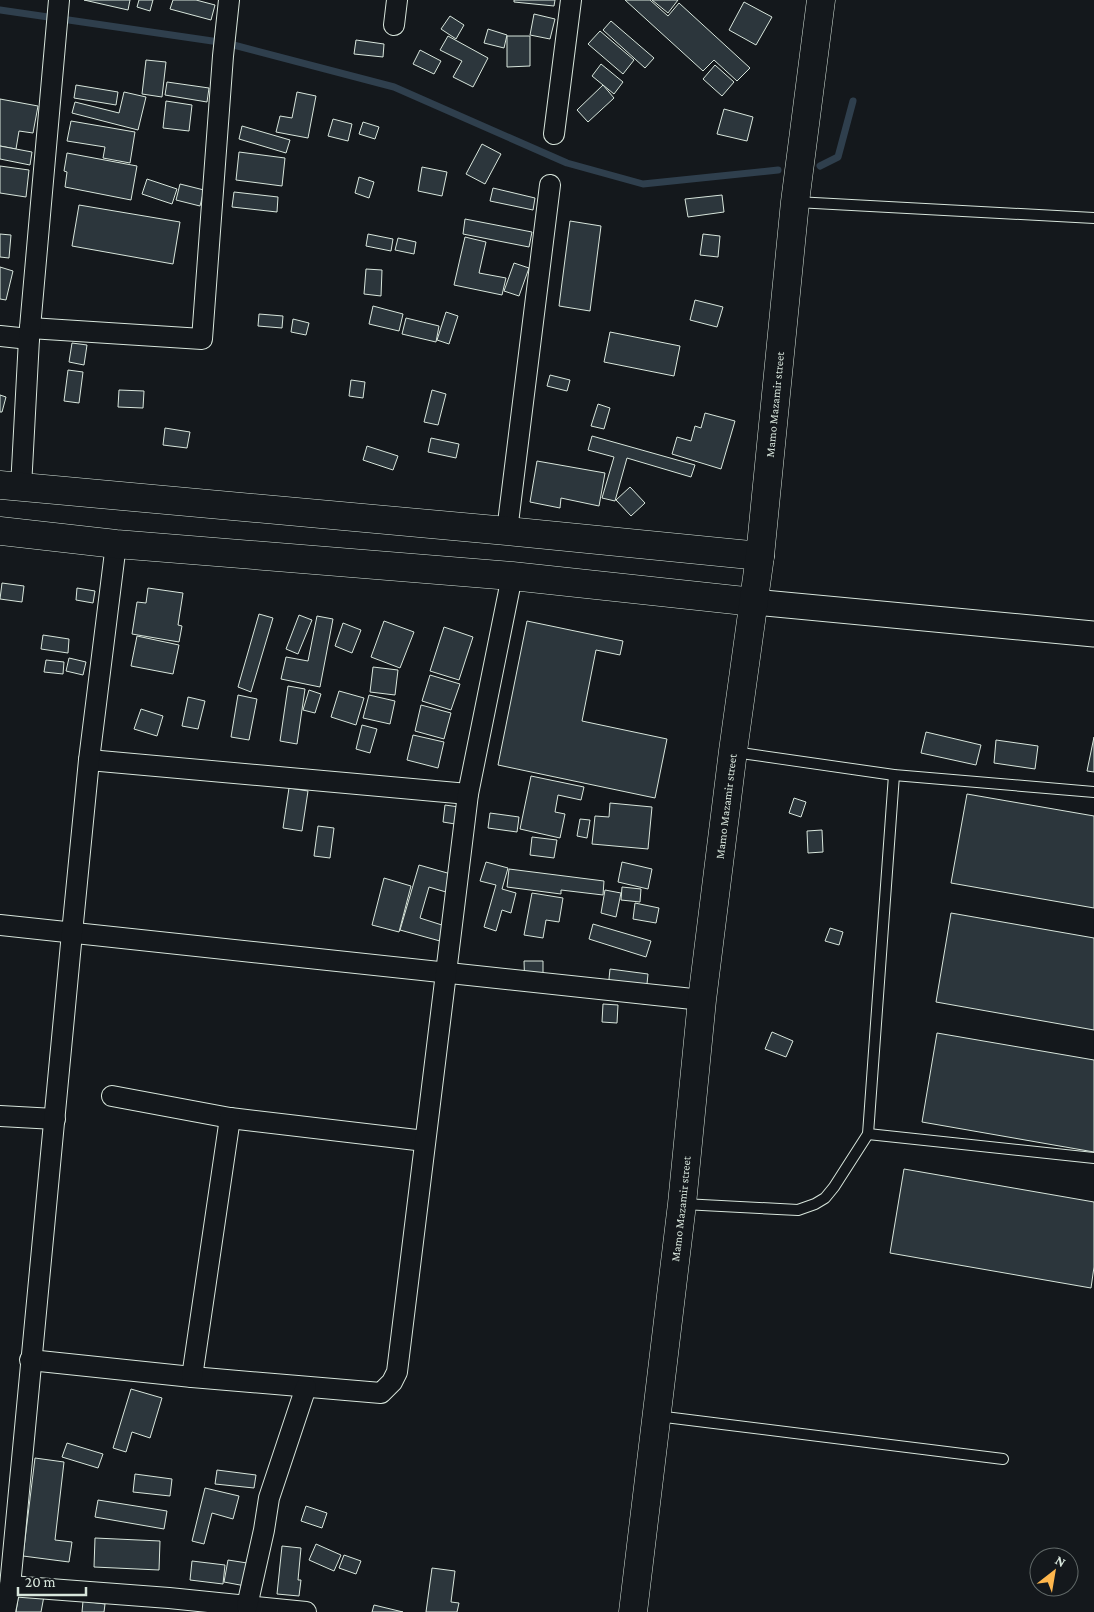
<svg xmlns="http://www.w3.org/2000/svg" width="1094" height="1612" viewBox="0 0 1094 1612" font-family="'Crimson Pro',serif">
<style>
.lines{fill:none;stroke-linecap:round;stroke-linejoin:round}
.stream{stroke:#2f3f4d;stroke-width:7}
.building{fill:#2c363c;stroke:#d8e6dc}
.service-casing{stroke:#d8e6dc;stroke-width:12}
.minor-casing{stroke:#d8e6dc;stroke-width:22}
.tertiary-casing{stroke:#d8e6dc;stroke-width:27}
.secondary-casing{stroke:#d8e6dc;stroke-width:29}
.primary-casing{stroke:#d8e6dc;stroke-width:29}
.service{stroke:#14181c;stroke-width:10}
.minor{stroke:#14181c;stroke-width:20}
.tertiary{stroke:#14181c;stroke-width:25}
.secondary{stroke:#14181c;stroke-width:28}
.primary{stroke:#14181c;stroke-width:28}
.labels{text-anchor:middle;stroke-width:4;stroke-linejoin:round;paint-order:stroke}
.street-label{font-size:12px;fill:#d8e6dc;stroke:#14181c}
</style>
<rect width="100%" height="100%" fill="#14181c"/>
<g class="lines">
<g class="stream">
<path d="M0,10L226,43L394,87L567,163L643,184L778,170"/>
<path d="M820,166L838,157L853,101"/>
</g>
</g>
<g class="building">
<path d="M84,0H130L128,10Z"/>
<path d="M139,0H153L150,11L137,7Z"/>
<path d="M173,0H196L215,5L211,20L170,9Z"/>
<path d="M514,0H555L554,6L514,2Z"/>
<path d="M625,0H650L668,16L679,3L750,68L737,81L714,60L703,71Z"/>
<path d="M652,0H678L668,13Z"/>
<path d="M744,2L772,17L756,45L729,30Z"/>
<path d="M534,14L555,19L550,39L530,35Z"/>
<path d="M450,16L464,25L456,39L441,29Z"/>
<path d="M611,21L654,58L645,68L603,30Z"/>
<path d="M488,29L507,35L504,48L484,43Z"/>
<path d="M600,31L634,60L623,74L588,44Z"/>
<path d="M448,36L488,58L473,87L453,77L462,61L440,50Z"/>
<path d="M507,36H530V66L507,67Z"/>
<path d="M356,40L384,44L383,57L354,54Z"/>
<path d="M420,50L441,61L434,74L413,64Z"/>
<path d="M146,60L166,62L162,97L142,94Z"/>
<path d="M601,64L623,82L614,94L592,76Z"/>
<path d="M715,65L734,82L722,96L703,79Z"/>
<path d="M167,82L209,88L207,102L165,95Z"/>
<path d="M76,85L118,92L116,105L74,98Z"/>
<path d="M603,85L614,98L588,122L577,110Z"/>
<path d="M124,92L146,97L138,130L72,113L75,102L119,113Z"/>
<path d="M297,92L316,96L308,138L276,132L280,116L292,118Z"/>
<path d="M0,99L38,106L33,133L19,131L16,149L0,146Z"/>
<path d="M166,101L192,105L189,131L163,128Z"/>
<path d="M724,109L753,117L747,141L717,134Z"/>
<path d="M333,119L352,124L348,141L328,136Z"/>
<path d="M71,121L135,132L130,163L103,158L105,147L67,141Z"/>
<path d="M363,122L379,127L375,139L359,134Z"/>
<path d="M242,126L290,140L286,153L239,139Z"/>
<path d="M482,144L501,154L485,184L466,174Z"/>
<path d="M0,146L32,152L30,165L0,159Z"/>
<path d="M239,152L285,158L282,186L236,180Z"/>
<path d="M67,153L137,166L131,200L65,187L67,172L64,171Z"/>
<path d="M0,166L29,170L26,197L0,193Z"/>
<path d="M422,167L447,172L442,196L418,191Z"/>
<path d="M359,177L374,182L369,198L355,193Z"/>
<path d="M147,179L177,189L172,204L142,194Z"/>
<path d="M180,184L204,190L200,206L176,200Z"/>
<path d="M493,188L535,198L533,210L490,201Z"/>
<path d="M234,192L278,197L277,212L232,207Z"/>
<path d="M722,195L724,212L688,217L685,199Z"/>
<path d="M79,205L180,222L173,264L72,246Z"/>
<path d="M465,219L532,232L529,247L463,234Z"/>
<path d="M570,221L601,226L590,311L559,306Z"/>
<path d="M0,234L11,235L9,258L0,257Z"/>
<path d="M368,234L393,239L391,251L366,246Z"/>
<path d="M703,234L720,236L718,257L700,255Z"/>
<path d="M465,237L486,242L479,273L506,278L502,295L454,285Z"/>
<path d="M398,238L416,242L414,254L395,250Z"/>
<path d="M514,263L529,268L519,296L504,291Z"/>
<path d="M0,267L13,271L6,300L0,299Z"/>
<path d="M366,269L382,270L381,296L364,294Z"/>
<path d="M695,300L723,307L717,327L690,320Z"/>
<path d="M373,306L403,314L399,331L369,324Z"/>
<path d="M446,312L458,316L449,344L437,340Z"/>
<path d="M259,314L283,316L282,328L258,326Z"/>
<path d="M406,318L439,326L436,342L402,334Z"/>
<path d="M293,319L309,323L306,335L291,332Z"/>
<path d="M610,332L680,346L674,376L604,362Z"/>
<path d="M72,343L87,345L84,365L69,362Z"/>
<path d="M68,370L83,372L79,403L64,401Z"/>
<path d="M550,375L570,380L567,391L547,386Z"/>
<path d="M351,380L365,382L363,398L349,396Z"/>
<path d="M119,390L144,391L143,408L118,407Z"/>
<path d="M432,390L446,394L438,425L424,422Z"/>
<path d="M0,395L6,397L2,412H0Z"/>
<path d="M598,404L610,408L604,429L591,426Z"/>
<path d="M705,413L735,421L721,469L672,454L677,437L691,441L695,426L701,428Z"/>
<path d="M165,428L190,432L187,448L163,445Z"/>
<path d="M592,436L695,465L691,477L627,458L615,501L602,498L614,457L588,450Z"/>
<path d="M431,438L459,444L456,458L428,452Z"/>
<path d="M367,446L398,456L393,470L363,460Z"/>
<path d="M537,461L605,473L599,506L561,498L560,508L530,502Z"/>
<path d="M630,487L645,503L631,516L616,500Z"/>
<path d="M2,583L24,586L22,602L0,599Z"/>
<path d="M77,588L95,591L93,603L76,600Z"/>
<path d="M148,588L183,593L178,625L182,626L179,642L132,634L137,602L146,603Z"/>
<path d="M259,614L273,618L251,692L238,687Z"/>
<path d="M299,615L312,620L298,654L286,649Z"/>
<path d="M317,616L333,619L320,687L281,679L286,657L308,661Z"/>
<path d="M384,621L414,632L400,668L371,657Z"/>
<path d="M527,621L623,641L620,655L596,650L582,721L667,739L655,798L498,765Z"/>
<path d="M343,623L361,630L352,653L335,646Z"/>
<path d="M444,627L473,637L459,680L430,671Z"/>
<path d="M43,635L69,639L68,653L41,649Z"/>
<path d="M137,636L179,645L173,674L131,666Z"/>
<path d="M69,658L86,662L83,675L66,671Z"/>
<path d="M46,660L64,662L63,674L44,672Z"/>
<path d="M373,667L398,670L395,695L370,692Z"/>
<path d="M430,675L460,684L451,710L422,701Z"/>
<path d="M288,686L305,689L297,744L280,741Z"/>
<path d="M309,690L321,694L315,713L303,710Z"/>
<path d="M339,691L364,698L356,725L331,717Z"/>
<path d="M238,695L257,699L249,740L231,737Z"/>
<path d="M369,695L395,701L390,724L363,718Z"/>
<path d="M188,697L205,701L198,729L182,726Z"/>
<path d="M421,705L451,713L444,739L415,731Z"/>
<path d="M141,709L163,716L157,736L134,729Z"/>
<path d="M362,725L377,729L370,753L356,749Z"/>
<path d="M926,732L981,745L976,765L921,753Z"/>
<path d="M413,735L444,742L438,768L407,760Z"/>
<path d="M1094,737V772L1087,771Z"/>
<path d="M996,740L1038,746L1035,769L994,763Z"/>
<path d="M531,776L584,787L581,800L558,795L555,812L565,814L560,838L520,829Z"/>
<path d="M289,788L308,791L302,831L283,828Z"/>
<path d="M967,794L1094,816V908L951,883Z"/>
<path d="M794,798L806,802L801,817L789,813Z"/>
<path d="M610,803L652,807L648,849L592,844L595,816L609,817Z"/>
<path d="M445,805L459,807L455,824L443,822Z"/>
<path d="M490,813L519,817L517,832L488,828Z"/>
<path d="M580,819L590,820L587,838L577,836Z"/>
<path d="M318,826L334,828L330,858L314,856Z"/>
<path d="M822,830L823,852L808,853L807,831Z"/>
<path d="M532,837L557,840L554,858L530,855Z"/>
<path d="M486,862L508,868L502,889L516,893L511,913L502,910L496,931L484,927L496,885L480,881Z"/>
<path d="M622,862L652,869L648,889L618,882Z"/>
<path d="M419,865L451,874L446,892L429,887L420,918L445,926L440,941L400,930Z"/>
<path d="M509,869L604,881L603,895L561,890V894L507,887Z"/>
<path d="M384,878L411,886L399,932L372,925Z"/>
<path d="M622,887L641,889L640,902L621,900Z"/>
<path d="M605,890L621,893L616,917L601,913Z"/>
<path d="M532,893L563,898L559,922L546,920L543,938L524,935Z"/>
<path d="M635,903L659,908L656,923L633,919Z"/>
<path d="M951,913L1094,938V1030L936,1002Z"/>
<path d="M593,924L651,941L646,957L589,939Z"/>
<path d="M830,928L843,932L839,945L825,941Z"/>
<path d="M524,961H543V990H525Z"/>
<path d="M610,969L648,974L645,1004L607,999Z"/>
<path d="M603,1004L618,1005L617,1023L602,1022Z"/>
<path d="M772,1032L793,1041L786,1057L765,1049Z"/>
<path d="M937,1033L1094,1060V1152L922,1122Z"/>
<path d="M904,1169L1094,1202V1267L1091,1288L890,1253Z"/>
<path d="M131,1389L162,1398L150,1438L132,1432L126,1452L113,1448Z"/>
<path d="M67,1443L103,1454L98,1468L62,1457Z"/>
<path d="M35,1458L64,1462L55,1540L72,1542L69,1562L23,1556Z"/>
<path d="M217,1470L256,1475L254,1488L215,1484Z"/>
<path d="M135,1474L172,1479L170,1496L133,1492Z"/>
<path d="M205,1488L239,1496L233,1519L212,1513L204,1544L192,1541Z"/>
<path d="M98,1500L167,1511L164,1529L95,1517Z"/>
<path d="M306,1506L327,1513L322,1528L301,1521Z"/>
<path d="M95,1538L160,1541L159,1570L94,1567Z"/>
<path d="M316,1544L341,1555L334,1571L309,1560Z"/>
<path d="M282,1546L301,1548L298,1580H301L299,1596L277,1594Z"/>
<path d="M344,1555L361,1561L356,1574L339,1568Z"/>
<path d="M228,1560L260,1565L256,1588L224,1582Z"/>
<path d="M192,1561L225,1565L223,1584L190,1580Z"/>
<path d="M432,1568L455,1571L451,1602L459,1603L457,1612H426Z"/>
<path d="M19,1592L44,1596L41,1612H16Z"/>
<path d="M83,1601L105,1604L104,1612H82Z"/>
<path d="M374,1605L403,1612H372Z"/>
</g>
<g class="lines">
<defs>
<g id="service">
<path d="M796,202L1094,218"/>
<path d="M734,752L894,775L1094,792"/>
<path d="M868,1134L1094,1158"/>
<path d="M683,1204L798,1210L815,1204L825,1198L834,1187L868,1134L894,775"/>
<path d="M657,1416L1003,1459"/>
</g>
<g id="minor">
<path d="M394,25L397,0"/>
<path d="M554,134L571,0"/>
<path d="M30,328L202,339L223,56L229,0"/>
<path d="M0,336L29,339"/>
<path d="M21,487L29,339L59,0"/>
<path d="M507,531L550,185"/>
<path d="M89,760L468,794"/>
<path d="M0,925L702,1000"/>
<path d="M112,1096L230,1118L425,1141"/>
<path d="M0,1116L55,1119"/>
<path d="M30,1360L192,1377L381,1393L392,1382L397,1372L468,794L512,576"/>
<path d="M192,1377L230,1118"/>
<path d="M10,1586L169,1598L306,1612"/>
<path d="M247,1606L264,1530L269,1498L306,1387"/>
<path d="M5,1612L10,1586L72,933L89,760L116,544"/>
</g>
<path id="tertiary" d="M754,602L1094,634"/>
<g id="secondary">
<path d="M0,485L507,531L760,556"/>
<path d="M0,531L116,544L512,576L754,602"/>
</g>
<g id="primary">
<path id="s1" d="M633,1612L682,1204L702,1000L733,751L760,556L795,202L821,0"/>
</g>
</defs>
<use href="#service" class="service-casing"/>
<use href="#minor" class="minor-casing"/>
<use href="#tertiary" class="tertiary-casing"/>
<use href="#secondary" class="secondary-casing"/>
<use href="#primary" class="primary-casing"/>
<use href="#service" class="service"/>
<use href="#minor" class="minor"/>
<use href="#tertiary" class="tertiary"/>
<use href="#secondary" class="secondary"/>
<use href="#primary" class="primary"/>
</g>
<g class="labels">
<g class="street-label">
<text dy="4" stroke="none"><textPath href="#s1" startOffset="1216">Mamo Mazamir street</textPath></text>
<text dy="4" stroke="none"><textPath href="#s1" startOffset="811">Mamo Mazamir street</textPath></text>
<text dy="4" stroke="none"><textPath href="#s1" startOffset="406">Mamo Mazamir street</textPath></text>
</g>
</g>
<g transform="translate(1054 1572) rotate(31)"><circle r="24" fill="#14181c" stroke="#626a69"/>
<path d="M0-4L9 19L0 12L-9 19Z" fill="#ffb74d"/>
<text y="-8" font-size="14" font-weight="bold" text-anchor="middle" fill="#d8e6dc">N</text>
</g>
<path d="M18 1587v8h68v-8" fill="none" stroke="#d8e6dc" stroke-width="2.5"/>
<text x="25" y="1587" font-size="15" fill="#d8e6dc" stroke="#14181c" stroke-width="4" paint-order="stroke">20 m</text>
</svg>
